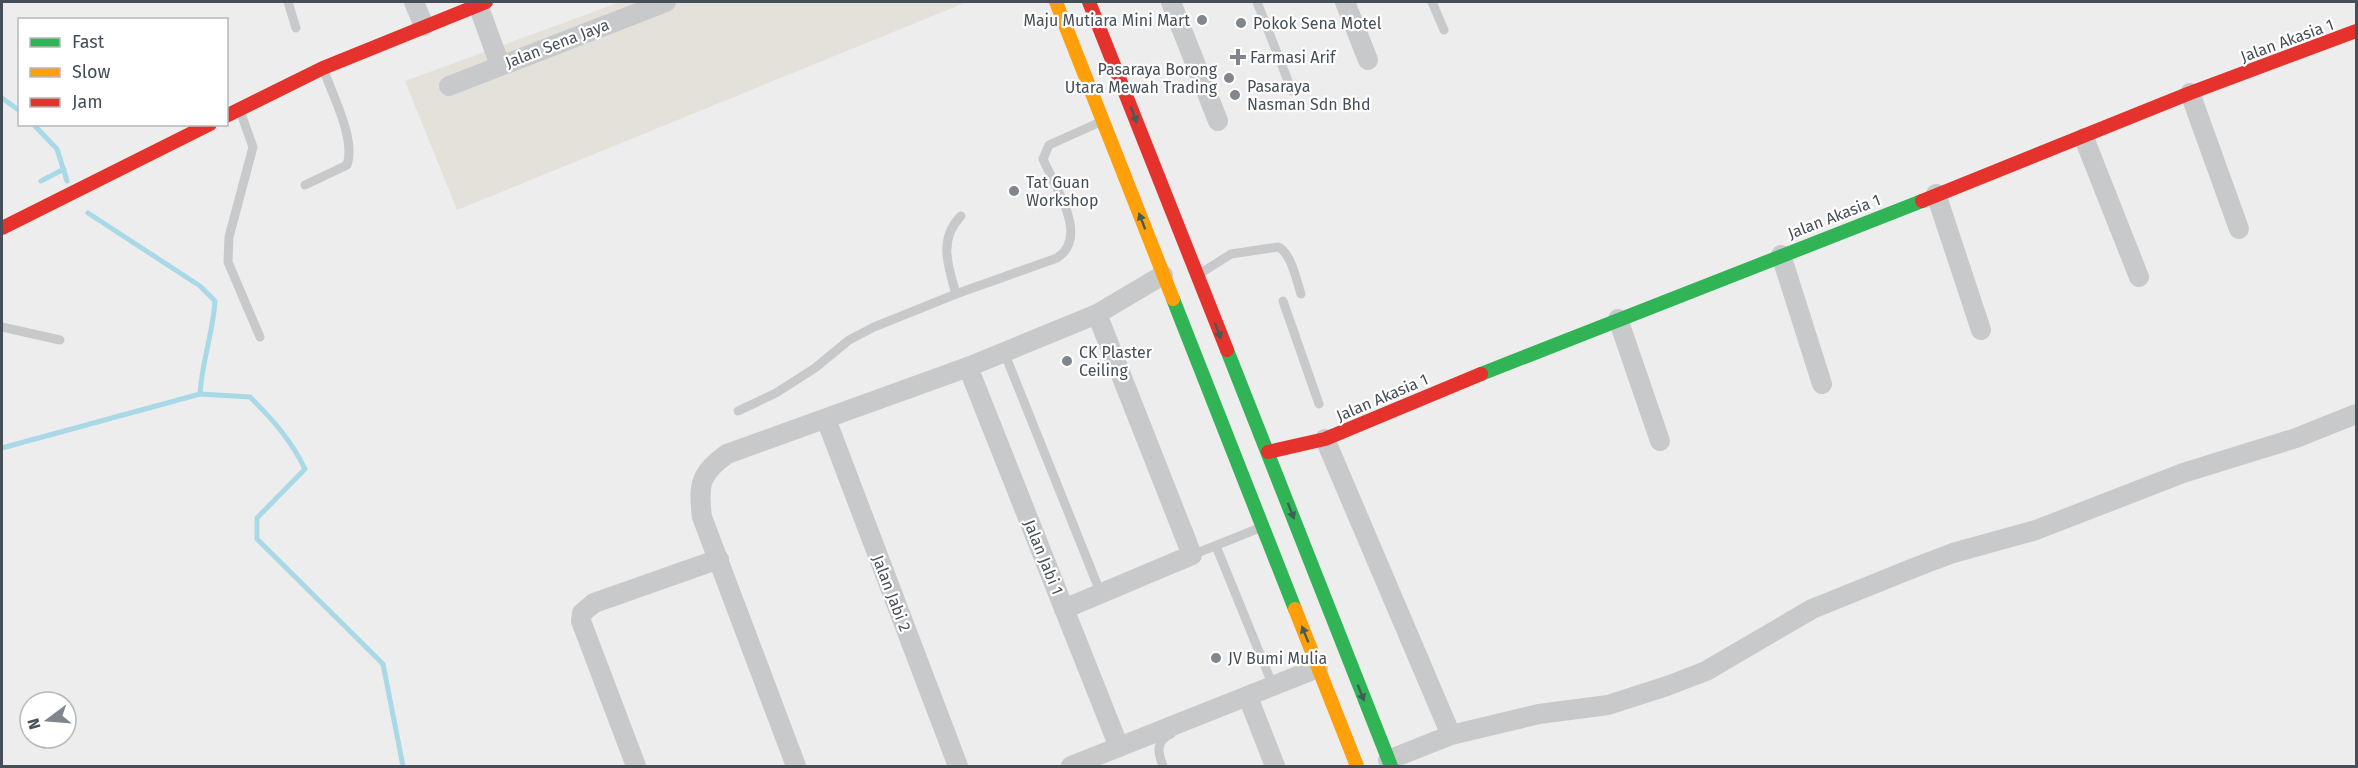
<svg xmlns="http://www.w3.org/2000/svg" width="2358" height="768" viewBox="0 0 2358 768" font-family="'Fira Sans',sans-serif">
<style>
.commercial{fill:#e3e1da}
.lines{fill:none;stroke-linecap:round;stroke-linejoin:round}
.stream{stroke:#a9d9e7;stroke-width:5}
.lane{stroke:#c7c9cb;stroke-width:9}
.street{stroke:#c7c9cb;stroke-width:20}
.fast{stroke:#30b455;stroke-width:14}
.slow{stroke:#ff9f0a;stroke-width:14}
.jam{stroke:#e5322d;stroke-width:14}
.oneway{fill:#435e57}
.poi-dot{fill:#80868c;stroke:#fff;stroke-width:2}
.labels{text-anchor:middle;stroke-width:4.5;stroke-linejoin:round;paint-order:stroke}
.poi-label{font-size:16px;fill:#464f57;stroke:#fff;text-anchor:start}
.street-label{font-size:16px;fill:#464f57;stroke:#fff}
</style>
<rect width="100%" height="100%" fill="#ededed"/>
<path class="commercial" d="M620,2H967L457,210L405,81Z"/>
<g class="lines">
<g class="stream">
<path d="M2,98L20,111"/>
<path d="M33,124L57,149L67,181"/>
<path d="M41,181L64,169"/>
<path d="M88,213L200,286L215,301C213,334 202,360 200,394L250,397C273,420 291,440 305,469L257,518V539L383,664L403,766"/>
<path d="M2,448L200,394"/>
</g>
<g class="lane">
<path d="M288,2L296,28"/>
<path d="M1257,2L1292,91"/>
<path d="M1432,2L1444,30"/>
<path d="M240,111L253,147L229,237L228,262L260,337"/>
<path d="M305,185L347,165C356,140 333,96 324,71"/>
<path d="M1201,273L1231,254L1278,247C1291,252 1297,282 1301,294"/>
<path d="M956,294C948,266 938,239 961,216"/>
<path d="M1283,301L1319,404"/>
<path d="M2,327L60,340"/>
<path d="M1004,352L1101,594"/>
<path d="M738,411L776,393L815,368L849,340L874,327L956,294L1057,258C1090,237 1055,187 1043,159L1049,145L1098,123"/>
<path d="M1216,546L1273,686"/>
<path d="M1192,555L1257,529"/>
<path d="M1163,766C1158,753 1155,741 1171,734"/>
</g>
<g class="street">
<path d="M414,2L424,26"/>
<path d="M1171,2L1218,121"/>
<path d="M1345,2L1368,60"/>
<path d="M478,5L500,65"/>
<path d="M449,86L666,2"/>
<path d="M2190,93L2239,229"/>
<path d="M2084,138L2139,277"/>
<path d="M1936,194L1981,330"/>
<path d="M1781,255L1822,384"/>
<path d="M1618,319L1660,441"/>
<path d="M968,367L1119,747"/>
<path d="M826,419L958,766"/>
<path d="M1325,439L1451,735L1388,760"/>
<path d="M1064,609L1192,555L1097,314"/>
<path d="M1248,697L1275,766"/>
<path d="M1451,735L1539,714L1608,705L1667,686L1706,671L1812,609L1916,567L1953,553L2036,530L2183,473L2296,438L2356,414"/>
<path d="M636,766L581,621L582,613L594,603L719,559"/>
<path d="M796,766L702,517C698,485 700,473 727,454L968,367L1097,314L1163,275"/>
<path d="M1071,766L1318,668"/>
</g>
<g class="fast">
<path d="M1173,299L1295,609"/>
<path d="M1227,350L1391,766"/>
<path d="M1481,374L1922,201"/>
</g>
<g class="slow">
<path d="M1056,2L1173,299"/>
<path d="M1295,609L1357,766"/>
</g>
<g class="jam">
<path d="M1089,2L1227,350"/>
<path d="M226,116L323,68L486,2"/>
<path d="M1922,201L2190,93L2356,31"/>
<path d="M2,228L210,124"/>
<path d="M1268,452L1325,439L1481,374"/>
</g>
</g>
<defs><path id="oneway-solid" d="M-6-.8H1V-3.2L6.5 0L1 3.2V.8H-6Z" transform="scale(1.5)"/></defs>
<g class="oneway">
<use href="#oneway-solid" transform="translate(1134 115) rotate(69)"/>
<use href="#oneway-solid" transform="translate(1142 221) rotate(-111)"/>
<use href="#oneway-solid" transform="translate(1218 331) rotate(69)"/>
<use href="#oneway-solid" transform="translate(1291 511) rotate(69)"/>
<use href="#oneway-solid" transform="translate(1305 634) rotate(-112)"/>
<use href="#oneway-solid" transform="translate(1361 693) rotate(68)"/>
</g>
<g class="poi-dot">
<circle cx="1202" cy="20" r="6"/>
<circle cx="1241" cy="23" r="6"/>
<path d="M1235 48h6v6h6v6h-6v6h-6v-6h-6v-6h6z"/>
<circle cx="1229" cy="78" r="6"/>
<circle cx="1235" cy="95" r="6"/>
<circle cx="1014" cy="191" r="6"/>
<circle cx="1067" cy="361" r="6"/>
<circle cx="1216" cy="658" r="6"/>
</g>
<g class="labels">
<g class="poi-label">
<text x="1190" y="26" text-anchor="end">Maju Mutiara Mini Mart</text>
<text x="1253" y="29">Pokok Sena Motel</text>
<text x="1250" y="63">Farmasi Arif</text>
<text x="1217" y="75" text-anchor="end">Pasaraya Borong<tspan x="1217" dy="18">Utara Mewah Trading</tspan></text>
<text x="1247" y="92">Pasaraya<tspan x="1247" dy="18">Nasman Sdn Bhd</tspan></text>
<text x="1026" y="188">Tat Guan<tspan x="1026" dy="18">Workshop</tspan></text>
<text x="1079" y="358">CK Plaster<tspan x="1079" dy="18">Ceiling</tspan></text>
<text x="1228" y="664">JV Bumi Mulia</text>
</g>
<g class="street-label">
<text transform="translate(2287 40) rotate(-20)" y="6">Jalan Akasia 1</text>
<text transform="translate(557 43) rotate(-21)" y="6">Jalan Sena Jaya</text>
<text transform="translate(1834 216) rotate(-21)" y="6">Jalan Akasia 1</text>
<text transform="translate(1382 397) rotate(-23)" y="6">Jalan Akasia 1</text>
<text transform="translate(1044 557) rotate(68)" y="6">Jalan Jabi 1</text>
<text transform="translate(892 593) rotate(69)" y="6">Jalan Jabi 2</text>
</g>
</g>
<rect width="2358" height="768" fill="none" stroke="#464f57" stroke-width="6"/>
<rect x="18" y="18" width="210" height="108" fill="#ffffff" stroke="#b5b9bc" stroke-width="1.5"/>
<rect x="30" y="38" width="30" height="9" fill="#30b455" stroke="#b5b9bc" stroke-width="1.5"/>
<text x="72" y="48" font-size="18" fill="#464f57">Fast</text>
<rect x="30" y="68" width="30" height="9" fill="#ff9f0a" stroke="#b5b9bc" stroke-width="1.5"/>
<text x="72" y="78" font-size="18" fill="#464f57">Slow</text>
<rect x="30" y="98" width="30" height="9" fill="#e5322d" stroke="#b5b9bc" stroke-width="1.5"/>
<text x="72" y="108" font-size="18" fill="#464f57">Jam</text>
<g transform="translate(48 720) rotate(254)"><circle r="28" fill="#ffffff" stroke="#b5b9bc" stroke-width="1.5"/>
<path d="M0-4.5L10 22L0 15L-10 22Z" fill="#80868c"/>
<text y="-9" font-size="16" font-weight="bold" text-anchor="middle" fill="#464f57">N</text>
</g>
</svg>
